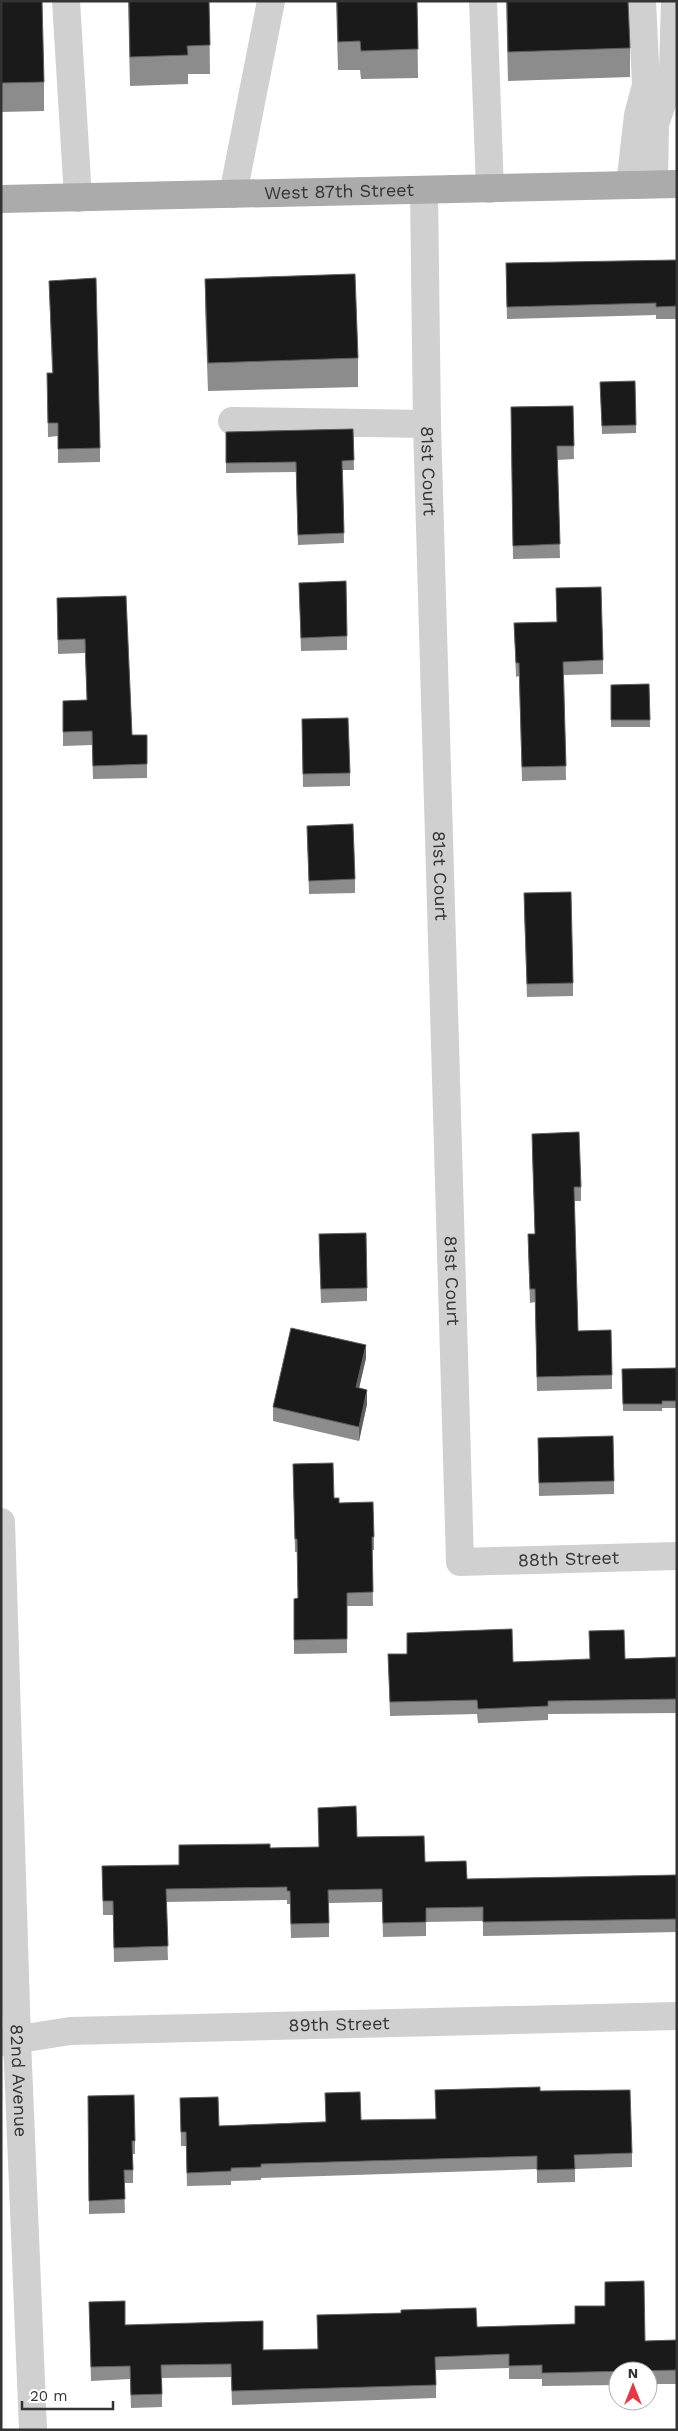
<svg xmlns="http://www.w3.org/2000/svg" width="678" height="2431" viewBox="0 0 678 2431" font-family="'Work Sans',sans-serif">
<style>
.lines{fill:none;stroke-linecap:round;stroke-linejoin:round}
.minor{stroke:#d0d0d0;stroke-width:28}
.major{stroke:#ababab;stroke-width:28}
.wall{fill:#8c8c8c}
.shaded-wall{fill:#5f5f5f}
.building{fill:#1a1a1a;stroke:#5f5f5f}
.labels{text-anchor:middle;stroke-width:5;stroke-linejoin:round;paint-order:stroke}
.street-label{font-size:18px;fill:#333;stroke:#fff}
</style>
<rect width="100%" height="100%" fill="#fff"/>
<g class="lines">
<g class="minor">
<path d="M66,1L78,198"/>
<path d="M483,1L490,189"/>
<path d="M654,184L655,124L673,71L675,1"/>
<path d="M630,185L638,115L646,85L642,1"/>
<path id="s1" d="M424,190L427,424L460,1562L677,1556"/>
<path d="M233,194L271,1"/>
<path d="M232,421L427,424"/>
<path id="s2" d="M1,1522L17,2040L33,2430"/>
<path id="s3" d="M1,2042L70,2031L677,2016"/>
</g>
<path class="major" id="s4" d="M1,199L677,184"/>
</g>
<g class="wall">
<path d="M1,1L44,82V111L1,112Z"/>
<path d="M128,1H209L210,74H188V84L130,86Z"/>
<path d="M336,1H417L418,78L361,79L360,70H338Z"/>
<path d="M506,1H628L630,48V77L508,81Z"/>
<path d="M677,260V319H656V315L507,319L506,275Z"/>
<path d="M205,279L358,358V387L208,391L205,307Z"/>
<path d="M49,281L100,448V462L58,463V436L48,437L47,373H52Z"/>
<path d="M600,382L636,425V433L602,434Z"/>
<path d="M573,406L574,459L557,460L560,558L513,559L511,407Z"/>
<path d="M353,429L354,470H343L344,543L298,545L296,472L226,473V432Z"/>
<path d="M299,583L347,636V650L301,651Z"/>
<path d="M556,588L603,660V674L564,675L566,780L522,781L519,676L516,677L514,623L557,622Z"/>
<path d="M126,596L132,735L147,764V778L93,779L92,745L63,746V701L87,700L85,653L58,654L57,598Z"/>
<path d="M649,684L650,727H611V685Z"/>
<path d="M302,719L350,773V786L303,787Z"/>
<path d="M307,826L355,879V893L309,894Z"/>
<path d="M524,907L573,983V996L527,997Z"/>
<path d="M532,1147L581,1187V1201H574L578,1331L612,1375V1389L537,1391L535,1302L530,1303L528,1248V1234H535Z"/>
<path d="M319,1248L367,1288V1301L321,1303Z"/>
<path d="M366,1358L359,1388L367,1404L359,1441L273,1421V1407Z"/>
<path d="M677,1368V1408H662V1411H623L622,1369Z"/>
<path d="M538,1438L614,1481V1494L539,1496Z"/>
<path d="M293,1464L334,1498L374,1537V1550H372L373,1606H347V1653L294,1654V1599H298L297,1552H295Z"/>
<path d="M388,1654L513,1662L677,1657V1713L548,1714V1720L478,1723L477,1714L390,1716Z"/>
<path d="M357,1837L425,1862L467,1879L677,1875V1932L483,1936V1921L426,1922V1936L383,1937L382,1902L329,1903V1937L291,1938L290,1904H287V1900L166,1902L168,1960L114,1962L113,1915H103L102,1866L179,1865L270,1848L319,1847Z"/>
<path d="M540,2091L632,2153V2167L575,2169V2182L537,2183V2169L261,2178V2180L231,2181V2185L187,2186L186,2146H181L180,2098L219,2126L361,2120L436,2119Z"/>
<path d="M88,2096L135,2141V2154H133V2183H124L125,2213L89,2214Z"/>
<path d="M89,2302L125,2325L263,2350L318,2349L317,2315L477,2327L645,2341L677,2340V2384H648V2371H618V2385L542,2386V2379H509V2368L436,2370V2398L232,2405L231,2377L162,2378V2407L131,2408L130,2379L91,2381Z"/>
</g>
<g class="shaded-wall">
<path d="M366,1345V1358L356,1401V1387Z"/>
<path d="M367,1390V1404L359,1441V1427Z"/>
</g>
<g class="building">
<path d="M1,1H42L44,82L1,83Z"/>
<path d="M129,1H209L210,45L187,46L188,55L130,57Z"/>
<path d="M337,1H417L418,49L361,51L360,41L338,42Z"/>
<path d="M507,1H628L630,48L508,52Z"/>
<path d="M677,260V306L656,307V303L507,307L506,263Z"/>
<path d="M355,274L358,358L208,363L205,279Z"/>
<path d="M96,278L100,448L58,449V423H48L47,373H53L49,281Z"/>
<path d="M635,381L636,425L602,426L600,382Z"/>
<path d="M573,406L574,446H557L560,544L513,546L511,407Z"/>
<path d="M353,429L354,460L342,461L344,533L298,535L296,462L226,463V432Z"/>
<path d="M346,581L347,636L301,638L299,583Z"/>
<path d="M601,587L603,660L563,662L566,766L522,767L519,663H516L514,623L557,622L556,588Z"/>
<path d="M126,596L132,735H147V764L93,766L92,731L63,732V701L87,700L85,639L58,640L57,598Z"/>
<path d="M649,684L650,720H611V685Z"/>
<path d="M348,718L350,773L303,774L302,719Z"/>
<path d="M353,824L355,879L309,881L307,826Z"/>
<path d="M571,892L573,983L527,984L524,893Z"/>
<path d="M579,1132L581,1187H574L578,1331L611,1330L612,1375L537,1377L535,1289H530L528,1234H535L532,1134Z"/>
<path d="M366,1233L367,1288L321,1289L319,1234Z"/>
<path d="M291,1328L366,1345L356,1387L367,1390L359,1427L273,1407Z"/>
<path d="M677,1368V1401H662V1404H623L622,1369Z"/>
<path d="M613,1436L614,1481L539,1483L538,1438Z"/>
<path d="M333,1463L334,1498H339V1503L373,1502L374,1537H372L373,1592L347,1593V1639L294,1640V1599L298,1598L297,1539H295L293,1464Z"/>
<path d="M512,1629L513,1662L590,1659L589,1631L624,1630L625,1659L677,1657V1699L548,1701V1706L478,1709L477,1700L390,1702L388,1654H407V1633Z"/>
<path d="M356,1806L357,1837L424,1836L425,1862L466,1861L467,1879L677,1875V1919L483,1922V1907L426,1908V1922L383,1923L382,1889L328,1890L329,1923L291,1924L290,1891H287V1887L166,1889L168,1946L114,1948L113,1901H103L102,1866L179,1865V1845L270,1844V1848L319,1847L318,1808Z"/>
<path d="M540,2087V2091L630,2090L632,2153L574,2155L575,2169L537,2170V2156L261,2164V2167L231,2168V2171L187,2173L186,2132H181L180,2098L218,2097L219,2126L326,2122L325,2093L360,2092L361,2120L436,2119L435,2090Z"/>
<path d="M134,2095L135,2141H132L133,2170H124L125,2199L89,2201L88,2096Z"/>
<path d="M644,2281L645,2341L677,2340V2370L542,2373V2365L509,2366V2354L435,2357L436,2385L232,2391L231,2364L161,2365L162,2394L131,2395L130,2366L91,2367L89,2302L125,2301V2325L263,2321V2350L318,2349L317,2315L401,2313V2310L476,2308L477,2327L575,2324V2306H605V2282Z"/>
</g>
<g class="labels">
<g class="street-label">
<text dy="6" stroke="none"><textPath href="#s4" startOffset="338">West 87th Street</textPath></text>
<text dy="6" stroke="none"><textPath href="#s1" startOffset="281">81st Court</textPath></text>
<text dy="6" stroke="none"><textPath href="#s1" startOffset="686">81st Court</textPath></text>
<text dy="6" stroke="none"><textPath href="#s1" startOffset="1091">81st Court</textPath></text>
<text dy="6" stroke="none"><textPath href="#s1" startOffset="1481">88th Street</textPath></text>
<text dy="6" stroke="none"><textPath href="#s3" startOffset="339">89th Street</textPath></text>
<text dy="6" stroke="none"><textPath href="#s2" startOffset="559">82nd Avenue</textPath></text>
</g>
</g>
<rect width="678" height="2431" fill="none" stroke="#333333" stroke-width="5"/>
<g transform="translate(633 2386)"><circle r="24" fill="#ffffff" stroke="#adadad"/>
<path d="M0-4L9 19L0 12L-9 19Z" fill="#e63946"/>
<text y="-8" font-size="14" font-weight="bold" text-anchor="middle" fill="#333333">N</text>
</g>
<path d="M22 2401v8h91v-8" fill="none" stroke="#333333" stroke-width="2.5"/>
<text x="30" y="2401" font-size="15" fill="#333333" stroke="#ffffff" stroke-width="4" paint-order="stroke">20 m</text>
</svg>
